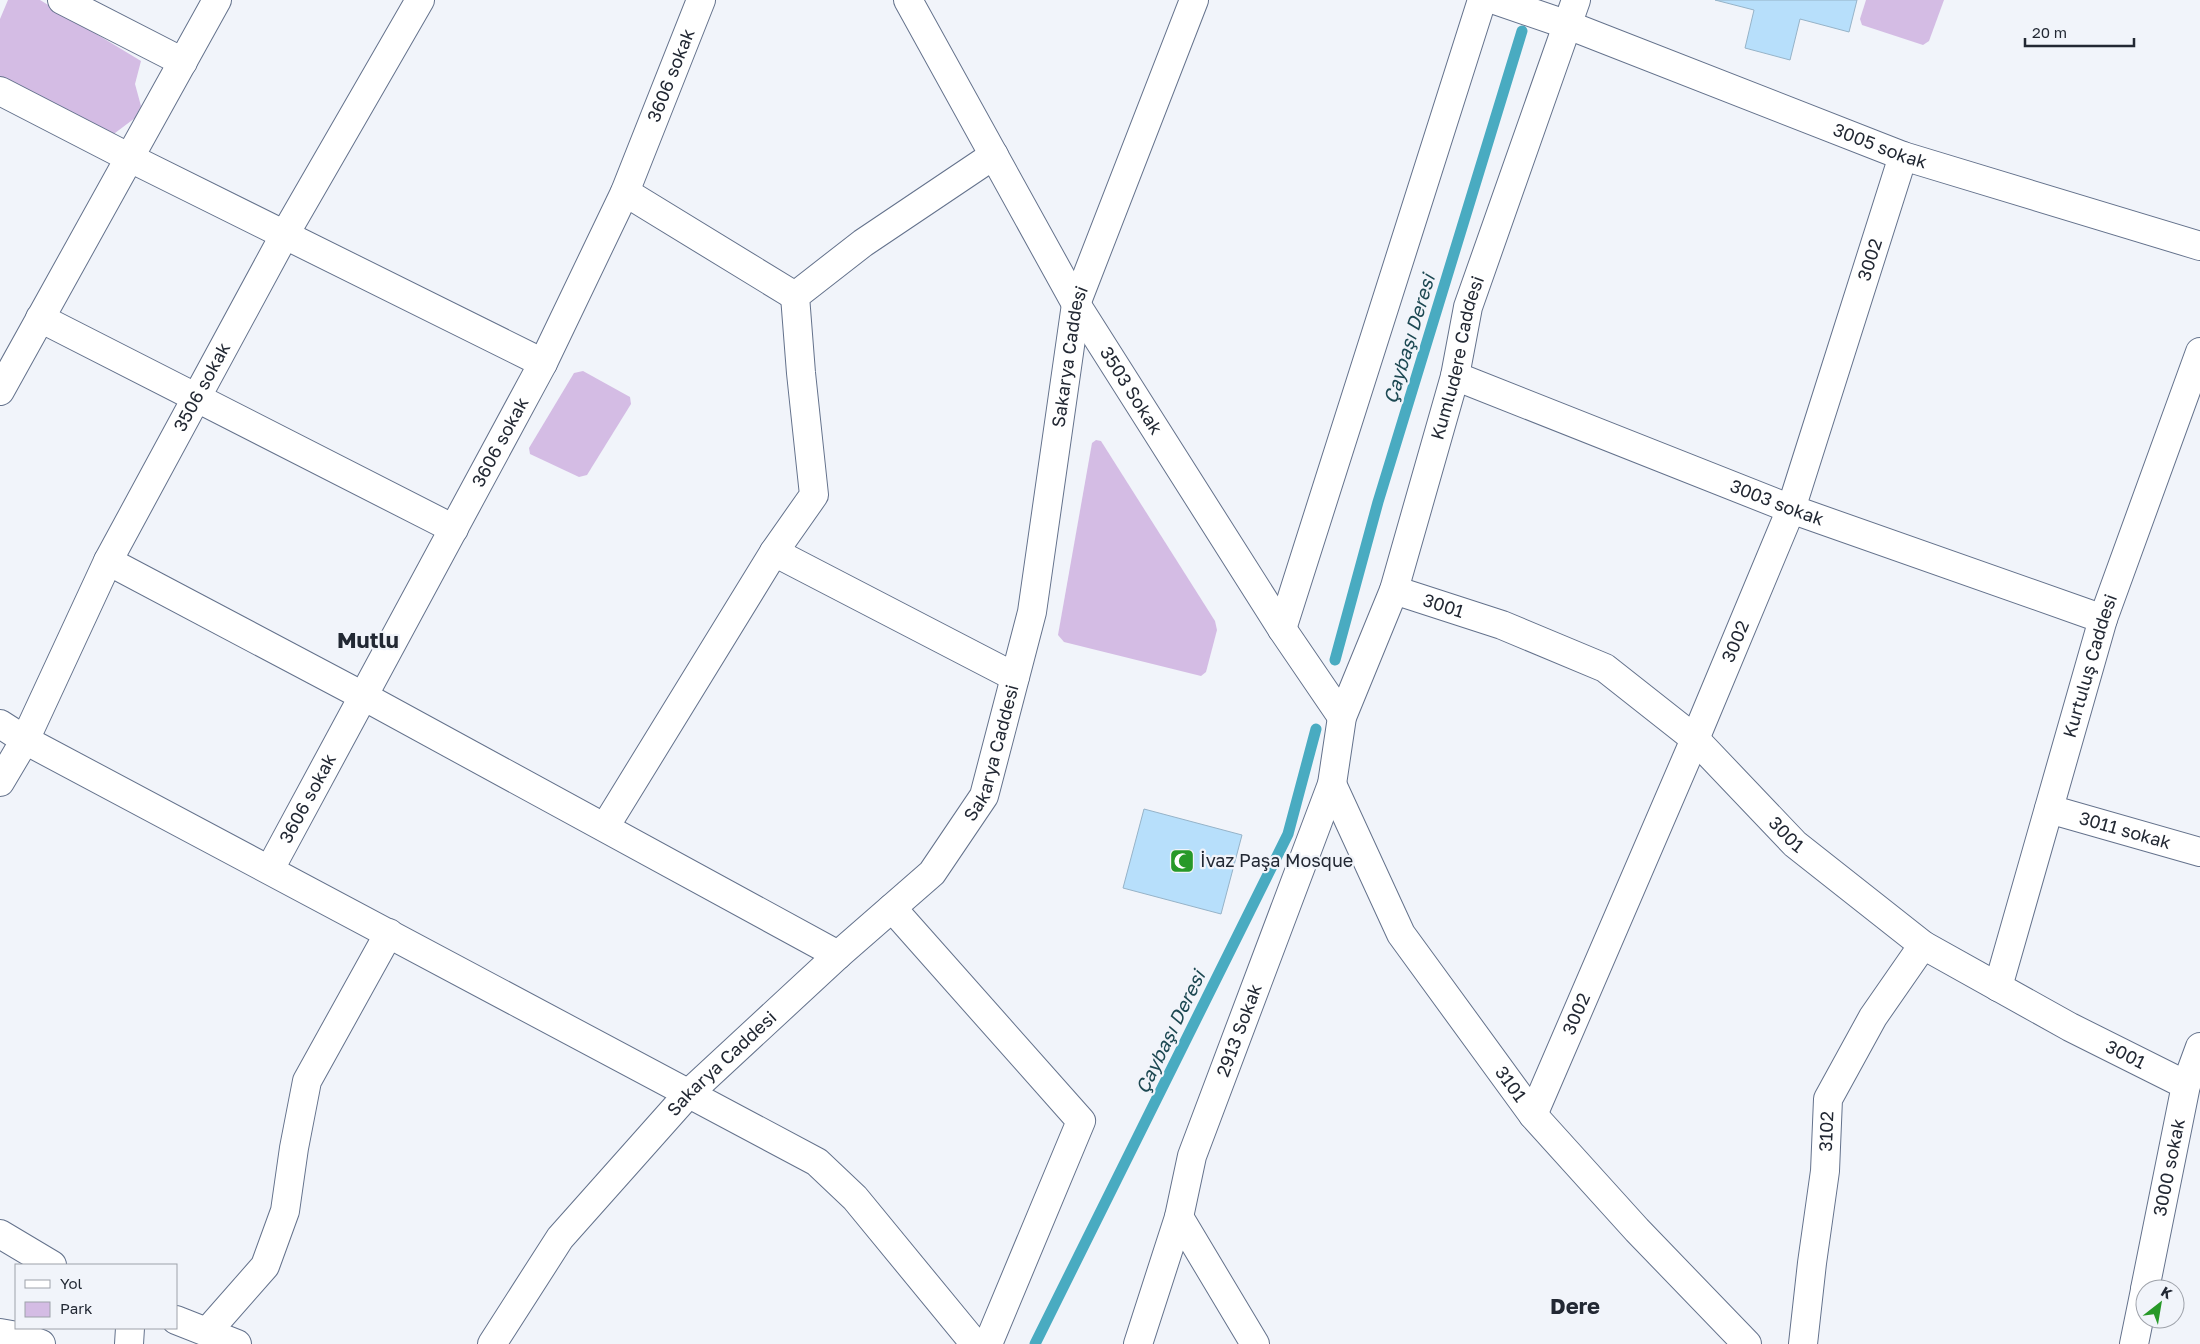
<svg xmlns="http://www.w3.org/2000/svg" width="2200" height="1344" viewBox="0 0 2200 1344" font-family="'Golos Text',sans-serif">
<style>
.green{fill:#d4bce4}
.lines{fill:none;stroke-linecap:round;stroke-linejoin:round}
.stream{stroke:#49abc1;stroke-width:11}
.building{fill:#b7dffb;stroke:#96b3c8}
.minor-casing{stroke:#64728c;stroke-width:30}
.minor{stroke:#fff;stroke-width:28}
.labels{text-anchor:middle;stroke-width:4.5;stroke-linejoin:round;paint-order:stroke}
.street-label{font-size:18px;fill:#222833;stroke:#f1f4fa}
.poi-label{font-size:18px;fill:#222833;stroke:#f1f4fa;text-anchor:start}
.water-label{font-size:19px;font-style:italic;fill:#1c4852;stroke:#f1f4fa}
.district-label{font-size:22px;font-weight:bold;fill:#222833;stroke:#f1f4fa}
</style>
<rect width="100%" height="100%" fill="#f1f4fa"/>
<g class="green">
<path d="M8,0H40L141,61L135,84L141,106L135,118L99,145L0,91V19Z"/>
<path d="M1866,0H1944L1929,41L1923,45L1862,25L1860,19Z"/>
<path d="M583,371L630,397L631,404L587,475L579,477L530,454L529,448L574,373Z"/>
<path d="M1096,440L1101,441L1215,621L1217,630L1206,672L1201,676L1064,642L1058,635L1092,443Z"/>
</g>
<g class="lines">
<g class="stream">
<path d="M1335,660L1378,502L1522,31"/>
<path d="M1035,1344L1288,834L1316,729"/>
</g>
</g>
<g class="building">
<path d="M1715,0H1857L1849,32L1800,19L1790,60L1745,48L1754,10Z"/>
<path d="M1144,809L1242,835L1221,914L1123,888Z"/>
</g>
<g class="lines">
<defs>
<g id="minor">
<path d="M62,0L183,62"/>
<path id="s1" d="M908,0L1076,304L1282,629L1342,717"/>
<path id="s2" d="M1495,0L1568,25L1903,156L2200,246"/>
<path d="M0,91L130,158L543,363"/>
<path d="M625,192L795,296"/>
<path d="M40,318L454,529"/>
<path id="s3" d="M1455,376L1791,509L2103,619"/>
<path d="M0,391L217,0"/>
<path d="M774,552L1015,677"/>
<path d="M108,561L365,697L838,955"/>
<path id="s4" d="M1394,590L1502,625L1605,668L1695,739L1795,844L1923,945L2070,1027L2186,1085"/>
<path d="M1282,629L1482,0"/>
<path d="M0,724L25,740L817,1162L855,1198L975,1344"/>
<path id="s5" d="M0,782L25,740L108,561L285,234L420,0"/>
<path id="s6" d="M1332,784L1401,934L1533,1115L1637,1230L1747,1344"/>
<path id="s7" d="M2049,809L2200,852"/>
<path d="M605,827L774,552L814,495L801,373L795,296L863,243L994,155"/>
<path id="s8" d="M270,869L543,363L625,192L701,0"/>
<path d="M892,908L1081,1121L988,1344"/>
<path id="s9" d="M1998,987L2103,619L2200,352"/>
<path id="s10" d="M1533,1115L1695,739L1791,509L1903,156"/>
<path d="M1179,1217L1255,1344"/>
<path d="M0,1234L52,1265"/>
<path id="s11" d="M2145,1289L2186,1085L2200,1047"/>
<path d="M176,1320L237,1344"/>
<path d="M207,1332L265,1266L285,1211L294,1148L307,1081L389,933"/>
<path d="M0,1333L23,1337L41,1344"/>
<path d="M129,1344L130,1328"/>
<path id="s12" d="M492,1344L560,1238L689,1093L838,955L932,873L984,796L1032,612L1076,304L1194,0"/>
<path id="s13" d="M1138,1344L1179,1217L1192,1156L1332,784L1342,717L1394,590L1455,376L1468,307L1576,0"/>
<path id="s14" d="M1803,1344L1812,1263L1825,1171L1828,1099L1873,1017L1923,945"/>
<path d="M2134,1344L2145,1290"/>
</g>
</defs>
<use href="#minor" class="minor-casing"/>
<use href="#minor" class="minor"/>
</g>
<defs>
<symbol id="mosque-square" viewBox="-11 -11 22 22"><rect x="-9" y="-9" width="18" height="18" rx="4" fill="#279928" stroke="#f1f4fa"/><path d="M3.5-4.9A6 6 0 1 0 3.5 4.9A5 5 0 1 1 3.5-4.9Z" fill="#fff"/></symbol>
</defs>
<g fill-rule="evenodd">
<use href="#mosque-square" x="1168" y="847" width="28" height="28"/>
</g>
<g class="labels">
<g class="street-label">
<text dy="6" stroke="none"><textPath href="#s8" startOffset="890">3606 sokak</textPath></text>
<text dy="6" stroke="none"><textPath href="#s2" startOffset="412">3005 sokak</textPath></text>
<text dy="6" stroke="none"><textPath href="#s10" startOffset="920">3002</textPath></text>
<text dy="6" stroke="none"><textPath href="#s12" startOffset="1189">Sakarya Caddesi</textPath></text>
<text dy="6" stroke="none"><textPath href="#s13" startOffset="1039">Kumludere Caddesi</textPath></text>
<text dy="6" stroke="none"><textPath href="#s5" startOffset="444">3506 sokak</textPath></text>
<text dy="6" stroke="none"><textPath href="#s1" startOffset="450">3503 Sokak</textPath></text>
<text dy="6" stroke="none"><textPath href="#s8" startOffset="485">3606 sokak</textPath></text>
<text dy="6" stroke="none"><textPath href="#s3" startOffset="346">3003 sokak</textPath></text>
<text dy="6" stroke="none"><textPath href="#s4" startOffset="52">3001</textPath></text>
<text dy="6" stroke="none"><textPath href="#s10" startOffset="515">3002</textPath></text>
<text dy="6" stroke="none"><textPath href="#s9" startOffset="334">Kurtuluş Caddesi</textPath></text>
<text dy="6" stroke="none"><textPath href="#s12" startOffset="784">Sakarya Caddesi</textPath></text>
<text dy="6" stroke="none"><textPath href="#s8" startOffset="80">3606 sokak</textPath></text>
<text dy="6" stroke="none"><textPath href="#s7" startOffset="79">3011 sokak</textPath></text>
<text dy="6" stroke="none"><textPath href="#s4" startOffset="472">3001</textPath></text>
<text dy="6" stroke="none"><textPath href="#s10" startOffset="110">3002</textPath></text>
<text dy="6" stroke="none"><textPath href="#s13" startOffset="330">2913 Sokak</textPath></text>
<text dy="6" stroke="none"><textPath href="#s4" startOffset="878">3001</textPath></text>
<text dy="6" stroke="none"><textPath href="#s12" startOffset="364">Sakarya Caddesi</textPath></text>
<text dy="6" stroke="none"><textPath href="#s6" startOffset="351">3101</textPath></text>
<text dy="6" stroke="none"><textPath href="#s14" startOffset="214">3102</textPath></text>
<text dy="6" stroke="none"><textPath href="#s11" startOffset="124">3000 sokak</textPath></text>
</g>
<g class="poi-label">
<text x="1200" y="867">İvaz Paşa Mosque</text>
</g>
<g class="water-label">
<text transform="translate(1409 339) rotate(-73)" y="7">Çaybaşı Deresi</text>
<text transform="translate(1170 1032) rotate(-64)" y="7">Çaybaşı Deresi</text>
</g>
<g class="district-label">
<text x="368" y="648">Mutlu</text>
<text x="1575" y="1314">Dere</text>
</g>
</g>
<rect x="15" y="1264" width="162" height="65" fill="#f1f4fa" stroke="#9ea2aa"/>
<rect x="25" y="1280" width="25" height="8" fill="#ffffff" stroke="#9ea2aa"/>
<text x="60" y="1289" font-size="15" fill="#222833">Yol</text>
<rect x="25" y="1302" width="25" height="15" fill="#d4bce4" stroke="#9ea2aa"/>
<text x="60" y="1314" font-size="15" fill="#222833">Park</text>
<g transform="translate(2160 1304) rotate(31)"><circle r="24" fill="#f1f4fa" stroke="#9ea2aa"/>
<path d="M0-4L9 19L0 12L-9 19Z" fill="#279928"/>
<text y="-8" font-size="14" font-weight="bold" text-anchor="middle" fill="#222833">K</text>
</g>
<path d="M2025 38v8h109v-8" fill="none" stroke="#222833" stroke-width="2.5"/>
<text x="2032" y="38" font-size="15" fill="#222833" stroke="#f1f4fa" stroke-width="4" paint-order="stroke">20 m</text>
</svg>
